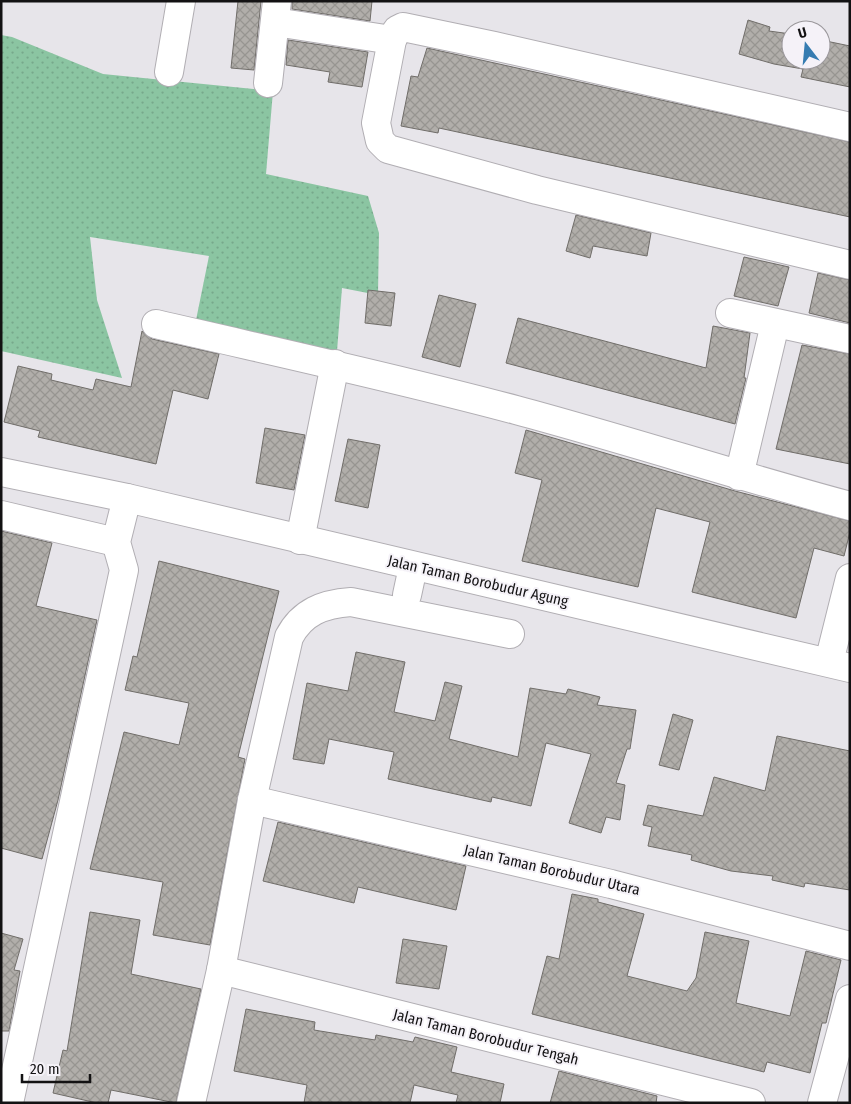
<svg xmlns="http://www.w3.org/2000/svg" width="851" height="1104" viewBox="0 0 851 1104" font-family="'Fira Sans Condensed',sans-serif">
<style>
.grass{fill:url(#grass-dots)}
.building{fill:url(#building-cross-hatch);stroke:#706d69}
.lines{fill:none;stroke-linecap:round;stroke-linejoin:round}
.minor-casing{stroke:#b1aeb3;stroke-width:30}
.minor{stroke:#fff;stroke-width:28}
.labels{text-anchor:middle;stroke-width:4;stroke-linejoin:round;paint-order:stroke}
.street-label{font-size:15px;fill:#131213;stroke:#f5f2f8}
</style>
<defs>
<pattern id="grass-dots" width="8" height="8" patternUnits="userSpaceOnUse" patternTransform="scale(1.25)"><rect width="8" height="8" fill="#8bc5a2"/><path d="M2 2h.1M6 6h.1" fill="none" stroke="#77a88b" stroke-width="1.8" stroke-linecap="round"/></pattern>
<pattern id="building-cross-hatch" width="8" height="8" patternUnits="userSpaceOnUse" patternTransform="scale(1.25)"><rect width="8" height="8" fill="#b1aeaa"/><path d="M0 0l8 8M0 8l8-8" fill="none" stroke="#979591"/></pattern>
</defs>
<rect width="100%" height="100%" fill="#e7e5ea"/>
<path class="grass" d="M1,35L12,37L103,74L273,91L266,174L368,196L379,233L378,295L342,288L337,351L195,325L209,256L90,237L97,300L122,378L1,351Z"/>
<g class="building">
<path d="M238,1H261L254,70L231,68Z"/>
<path d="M292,1H372L370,21L292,9Z"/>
<path d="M748,20L770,27L769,31L791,34V60H821V40L850,46V87L801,77L803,69L774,64L739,54Z"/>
<path d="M288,40L368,52L362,87L328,82L330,72L286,65Z"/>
<path d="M427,48L850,142V217L439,128L438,133L401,126L411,76L418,77Z"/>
<path d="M576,215L651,233L647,256L593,246L590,258L566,251Z"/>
<path d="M744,257L789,267L778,306L734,296Z"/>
<path d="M818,273L850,280V323L809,313Z"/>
<path d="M368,290L395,293L391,326L365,323Z"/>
<path d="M439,295L476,304L460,367L422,357Z"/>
<path d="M518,318L706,368L713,326L750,333L744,378H746L735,424L506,363Z"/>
<path d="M142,331L152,339L219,354L208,399L173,390L156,464L38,437L40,431L4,422L18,366L52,374L51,380L93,390L96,379L131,387Z"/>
<path d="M802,345L850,354V464L776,449Z"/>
<path d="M265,428L305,435L294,490L256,483Z"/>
<path d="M526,430L735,491L850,521V532L844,556L814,548L796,618L692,592L710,522L656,508L638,587L522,561L542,480L515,473Z"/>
<path d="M348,439L380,445L368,508L335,501Z"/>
<path d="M1,531L52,543L36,606L97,620L58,800L42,859L1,848Z"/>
<path d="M159,561L279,591L238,757L245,759L210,945L153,935L163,882L90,869L124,732L179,745L189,703L125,690L133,656L137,657Z"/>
<path d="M356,652L405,662L394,712L435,721L445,682L462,686L449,739L518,757L530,688L566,694L568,689L600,697L597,705L636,710L630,749H627L616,783L625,785L620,820L606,817L601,833L569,823L591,754L546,743L531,806L492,797L491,802L388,779L394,752L329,739L324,764L293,759L307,683L348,691Z"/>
<path d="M673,714L693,720L679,770L659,765Z"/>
<path d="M777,736L850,751V890L805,883L804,887L772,880L773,876L731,871L691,860L692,855L648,846L652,827L643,825L648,805L703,816L714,777L765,791Z"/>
<path d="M278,822L466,866L456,910L358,887L354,903L263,881Z"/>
<path d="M572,894L598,899V902L644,914L627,976L687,991L696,978L705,932L749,941L736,1003L790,1016L806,951L841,960L826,1023H822L810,1073L767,1062L764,1072L532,1014L547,956L559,959Z"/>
<path d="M90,912L140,920L131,974L201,989L176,1103L111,1090L108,1103H97L53,1093L63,1050L67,1051Z"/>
<path d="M1,933L23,939L14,970L20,971L9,1031H1Z"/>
<path d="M403,939L447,946L439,989L396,983Z"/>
<path d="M246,1009L315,1022L314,1030L375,1040L376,1035L413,1042L415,1037L457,1047L451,1072L504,1084L500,1103H456L458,1095L414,1085L410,1103H304L307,1085L234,1071Z"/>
<path d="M559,1071L657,1096L656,1103H550Z"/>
</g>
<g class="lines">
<defs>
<g id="minor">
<path d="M275,22L392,40"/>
<path d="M169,72L181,1"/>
<path d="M268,83L277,1"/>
<path d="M850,127L494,46L403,27L397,30L392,40L376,123L380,141L388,149L537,190L850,265"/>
<path d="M730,313L850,339"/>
<path d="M156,324C276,352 397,378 516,410C628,440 738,476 850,506"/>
<path d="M1,472L127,498L850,668"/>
<path d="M739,476L775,324"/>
<path d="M1,515L116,542"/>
<path d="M300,540L335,364"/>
<path d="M407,595L413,567"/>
<path d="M829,662L850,578"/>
<path d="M252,800L611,884L850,946"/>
<path d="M221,970L751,1103"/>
<path d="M9,1103L124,570L116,542L127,498"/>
<path d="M191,1103L221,970L252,800L289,637C302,612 323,604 351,602L510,634"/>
<path d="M822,1103L850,999"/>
</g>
</defs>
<use href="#minor" class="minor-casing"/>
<use href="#minor" class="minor"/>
</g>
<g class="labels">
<g class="street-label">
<text transform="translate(478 581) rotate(13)" y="5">Jalan Taman Borobudur Agung</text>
<text transform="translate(552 870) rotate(13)" y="5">Jalan Taman Borobudur Utara</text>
<text transform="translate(486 1037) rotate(14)" y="5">Jalan Taman Borobudur Tengah</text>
</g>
</g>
<rect width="851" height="1104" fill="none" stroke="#131213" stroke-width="5"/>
<g transform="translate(806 45) rotate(344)"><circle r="24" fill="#f5f2f8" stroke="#9b989c"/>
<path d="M0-4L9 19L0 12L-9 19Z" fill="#367cb1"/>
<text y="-8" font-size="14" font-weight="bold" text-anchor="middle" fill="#131213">U</text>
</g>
<path d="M22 1074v8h68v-8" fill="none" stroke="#131213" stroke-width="2.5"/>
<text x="30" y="1074" font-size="15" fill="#131213" stroke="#f5f2f8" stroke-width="4" paint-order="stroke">20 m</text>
</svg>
